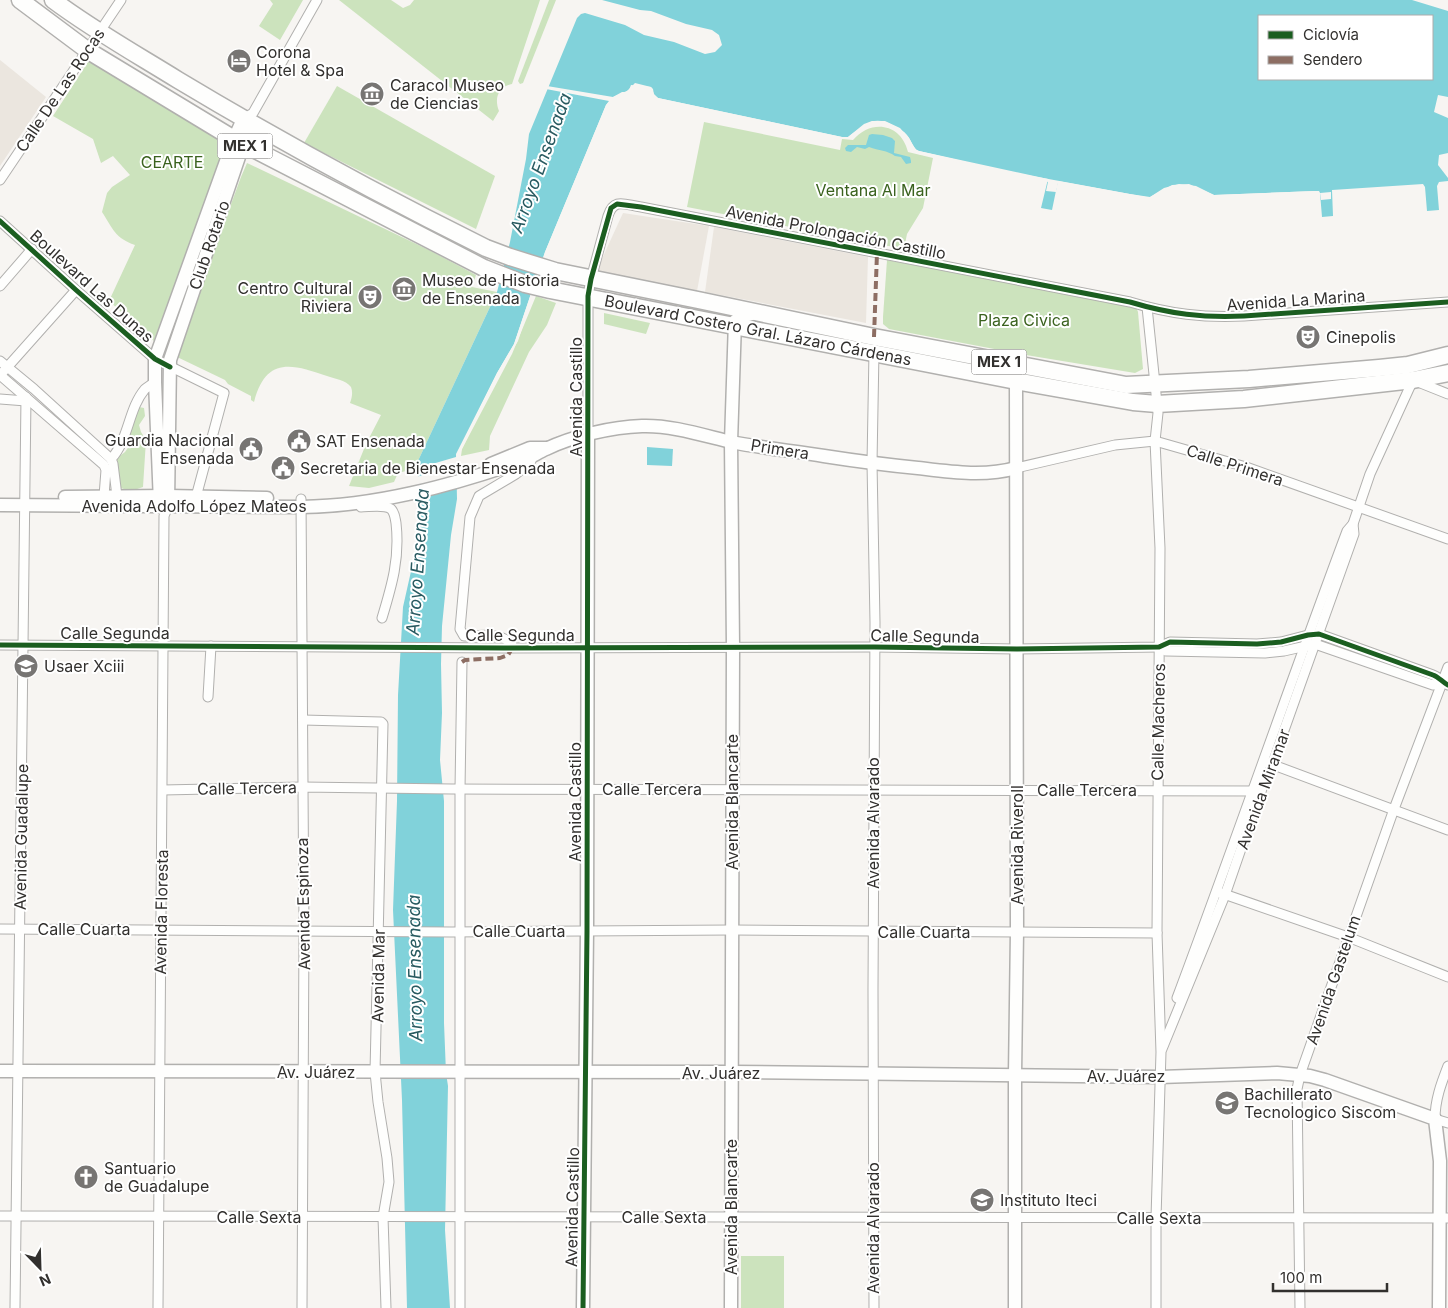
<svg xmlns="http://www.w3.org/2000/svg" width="1448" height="1308" viewBox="0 0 1448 1308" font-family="Inter,sans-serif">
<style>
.built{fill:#ebe6df}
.green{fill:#cce3bd}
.water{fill:#81d2da;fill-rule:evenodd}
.pier{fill:#f7f5f2}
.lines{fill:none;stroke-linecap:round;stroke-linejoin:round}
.street-casing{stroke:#b1b0ae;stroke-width:11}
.secondary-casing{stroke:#b1b0ae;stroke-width:15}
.highway-casing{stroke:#b1b0ae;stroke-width:19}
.street{stroke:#fefefd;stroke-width:9}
.secondary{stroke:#fefefd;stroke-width:12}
.highway{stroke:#fefefd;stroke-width:16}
.quiet{stroke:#8d6e63;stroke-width:4;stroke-dasharray:8 4;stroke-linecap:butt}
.cycleway-casing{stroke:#fff;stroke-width:8}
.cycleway{stroke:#1b5e20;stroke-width:5}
.labels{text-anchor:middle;stroke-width:4;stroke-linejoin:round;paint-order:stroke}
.shield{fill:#fff;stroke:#706e6d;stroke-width:1}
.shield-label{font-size:15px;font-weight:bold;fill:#32302e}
.poi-label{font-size:16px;fill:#32302e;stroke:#fff;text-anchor:start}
.street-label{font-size:16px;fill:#32302e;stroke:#fff}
.park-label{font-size:16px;fill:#3a621e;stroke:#fff}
.water-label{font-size:18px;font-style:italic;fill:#285a60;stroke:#fff}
</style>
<rect width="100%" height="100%" fill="#f7f5f2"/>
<g class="built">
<path d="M0,60L46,97L0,166Z"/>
<path d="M623,213L709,226L697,291L595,274Z"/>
<path d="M714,227L868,257L866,323L705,292Z"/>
</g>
<g class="green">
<path d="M270,0H303L280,40L259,26L273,4Z"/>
<path d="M339,0H391L403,8L410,5L414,0H540L512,84C498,87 494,98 499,111L493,121Z"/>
<path d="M549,0H556L523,83L520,84L518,81Z"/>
<path d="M90,59L224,141L223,151L154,341L109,301L135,245C115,238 113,229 102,212L107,193L112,187L130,175L113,156L101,163L93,139L53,116Z"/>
<path d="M337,86L495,176L476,229L304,143Z"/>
<path d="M704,122L840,150L842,139L853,140C871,119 901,123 908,152L933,158L923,208L907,234L904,249L687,207Z"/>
<path d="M247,163L429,250L476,275L472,287L497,292L417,463L410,470L398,473L394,482L369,488L349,486L366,444L381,415L350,403C352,398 353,392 351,387C346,380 335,379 327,376C292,364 266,356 254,402L251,400V396L228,384L225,380L175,356L241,177Z"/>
<path d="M887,260L1130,304L1136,307L1138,312L1143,369L1135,373L1026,355L889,329L883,324V317Z"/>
<path d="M536,296L556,303L547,325L529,352L490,436L489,450L461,456L462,449L512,354Z"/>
<path d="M604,313L650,323L646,334L604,324Z"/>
<path d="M139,407L144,408L145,416L139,425L141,432L146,440L143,487C133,491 128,491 118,487L117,458L125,452L130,445L128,435Z"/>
<rect x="741" y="1256" width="43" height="52"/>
</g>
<g class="water">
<path d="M602,0H1412L1448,11V97L1438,95L1434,112L1448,118V153L1439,155L1438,165L1448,178V181L1439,182L1437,186L1439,210L1427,211L1425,187L1423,184L1332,190L1333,216L1322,217L1320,193L1315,191L1214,195L1196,186L1179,184L1164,188L1150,197H1146L1058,181L1052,210L1041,208L1048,179L919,151C912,148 912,141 907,135C904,131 899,129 894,126C873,114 865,125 848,137H842L658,98L654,94L651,87L631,85L629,90L613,97L606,105L545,252L514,344L497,373L456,454L457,499L451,535L442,626L441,664L442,713L440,760L444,801V1023L446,1073L448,1086L445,1230L450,1308H407L402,1100L393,910L397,801L398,695L403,607L416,549L421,505L417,463L497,292L510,242L526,159L529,134L577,18L581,14L585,13L625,25L644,35L674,42L705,54L715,52L722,45L719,35L712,30L686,24L651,11L640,10ZM1259,16H1432V79H1259Z"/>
<path d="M872,134L883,135L892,138L895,141L894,153L910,157L911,161V163L906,164L901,157L895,156C887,150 879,151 869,147L865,149L857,147L851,152L846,151L845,148L848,145C854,145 859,145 866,145L869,135Z"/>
<path d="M647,447L673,449L672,466L647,465Z"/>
</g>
<g class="pier">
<path d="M635,83L651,87L653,89L654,95L658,98L842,137H848L864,124L872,121H885L900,128L909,138L916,150L919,151L1005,171L1130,194L1150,197L1172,185L1189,184L1214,195L1315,191H1319L1320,193L1331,192V199L1321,200L1320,193L1213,197L1193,187L1181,185L1169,188L1151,199L1058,183L1056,192L1046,191L1048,182L1045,181L918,154L914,152L907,139L899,130L885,124L873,123L865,126L849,139H845L657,101L652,96L650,89L635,86L627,95L615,98L609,106L547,253L518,341L499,374L459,455V463L416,474L415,469L456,457L497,373L514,344L545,252L606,105L609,101L546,89L547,86L613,97L622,92H626Z"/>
<path d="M459,465L460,487L418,498L416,477Z"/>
</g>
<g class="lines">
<defs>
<g id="street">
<path d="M243,119L253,113L317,0"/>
<path d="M0,180L121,0"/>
<path d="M0,221L76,290L155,359L224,393L196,497"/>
<path d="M0,286L32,249"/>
<path d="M1147,307L1158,413L1155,441L1160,548L1157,933L1161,1052L1156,1218V1308"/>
<path d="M0,361L34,389L111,459L113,464L117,496"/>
<path d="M3,372L76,290"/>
<path d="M0,375L104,465L106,470L104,496"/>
<path d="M1418,382L1448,394"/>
<path d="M0,399L26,401"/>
<path d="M588,435V296L591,279L608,216C614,197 625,205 641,207L1130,302C1170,314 1203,318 1244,316L1448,302"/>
<path d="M111,459C129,440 128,409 145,389C148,387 152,384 155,382"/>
<path d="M1016,468L1115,445L1155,441L1246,467L1448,539"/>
<path d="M301,499L304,930L302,1308"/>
<path d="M361,507C369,507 384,504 391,509C395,513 395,518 396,523C400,558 392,585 382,618"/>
<path d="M0,645L504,648L874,647L1017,649L1159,647L1170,642L1257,644L1281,642L1308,635L1319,634L1433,675C1439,677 1442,682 1448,685"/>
<path d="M513,647C505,631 479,636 464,636L460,629L470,517L479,496L516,474L530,463L532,458"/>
<path d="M1159,647L1166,651L1265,653L1284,651L1315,644L1433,685L1442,683"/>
<path d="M208,697L211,646"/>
<path d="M303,720L381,722L383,724L375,1072L378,1102L387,1158L389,1182L383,1217L386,1308"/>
<path d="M1268,763L1448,830"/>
<path d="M163,790L302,787L452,789L1261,791"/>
<path d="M1221,893L1348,937L1448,977"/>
<path d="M0,929L452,932L732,930L1157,933"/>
<path d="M1177,998C1235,843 1289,686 1347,531L1353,524L1370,474L1413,380"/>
<path d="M1162,1049L1225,895L1261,791L1272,764L1354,534L1353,524"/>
<path d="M1448,1066C1441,1084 1435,1100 1435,1119L1448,1123"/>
<path d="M0,1216L1448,1218"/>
<path d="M15,1308L26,397"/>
<path d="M158,1308L164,516L168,506"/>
<path d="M460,1308V789L462,662"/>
<path d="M874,1308L873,990L875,622L872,463L874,351"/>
<path d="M1300,1308L1297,1089L1300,1075L1394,809L1448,667"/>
</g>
<g id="secondary">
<path d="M491,464L530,448H547"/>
<path d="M65,497L168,496L267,498"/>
<path d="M160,503L155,382V359L234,139L243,119"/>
<path d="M168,503L170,360L243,145L253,125"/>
<path d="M0,505L301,507C376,506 449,486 519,462C529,459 537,453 546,449C573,436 612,427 642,426C671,425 702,435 731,442C762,448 793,451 824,456C856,461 887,465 918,468C951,472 984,477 1016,468"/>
<path d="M0,1071L732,1072L1160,1077L1277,1073L1310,1076L1325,1080L1435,1119L1440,1161L1439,1308"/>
<path d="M583,1308L587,931L588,435"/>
<path d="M731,1308L733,647L731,442L735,321L741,317L756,313"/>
<path d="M1015,1308V1075L1017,931L1016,381"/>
</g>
<g id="highway">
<path d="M20,0L87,50L234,139L484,268L525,284L550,290L1016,381L1133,402L1157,404L1244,399L1413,380L1448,373"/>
<path d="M53,0C93,30 136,54 178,80C278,140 381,196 486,248L510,257L555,271L698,300L874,337L1126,385L1249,379L1379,368L1408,365L1448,355"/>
</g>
</defs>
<use href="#street" class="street-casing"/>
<use href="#secondary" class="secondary-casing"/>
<use href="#highway" class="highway-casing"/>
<use href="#street" class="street"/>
<use href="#secondary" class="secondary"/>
<use href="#highway" class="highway"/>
<g class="quiet">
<path d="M874,337L877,253"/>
<path d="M462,662L465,660L500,658L508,655L513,647"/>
</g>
<defs>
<g id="cycleway">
<path d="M0,221L76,290L155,359L170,367"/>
<path d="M0,645L504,648L874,647L1017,649L1159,647L1170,642L1257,644L1281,642L1308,635L1319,634L1433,675C1439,677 1442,682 1448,685"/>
<path d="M583,1308L587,931L588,296L591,279L611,208L617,204L641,207L1130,302C1170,314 1203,318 1244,316L1448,302"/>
</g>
</defs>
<use href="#cycleway" class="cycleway-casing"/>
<use href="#cycleway" class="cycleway"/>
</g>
<defs>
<symbol id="hotel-disc" viewBox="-11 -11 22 22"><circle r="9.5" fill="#777573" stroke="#fff"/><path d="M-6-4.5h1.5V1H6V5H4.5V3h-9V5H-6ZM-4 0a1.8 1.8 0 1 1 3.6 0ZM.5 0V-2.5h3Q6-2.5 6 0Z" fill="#fff"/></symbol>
<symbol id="museum-disc" viewBox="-11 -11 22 22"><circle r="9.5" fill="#777573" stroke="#fff"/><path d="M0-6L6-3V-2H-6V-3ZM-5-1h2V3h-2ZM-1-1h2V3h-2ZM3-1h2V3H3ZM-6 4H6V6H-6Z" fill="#fff"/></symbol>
<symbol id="theatre-disc" viewBox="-11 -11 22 22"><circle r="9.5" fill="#777573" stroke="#fff"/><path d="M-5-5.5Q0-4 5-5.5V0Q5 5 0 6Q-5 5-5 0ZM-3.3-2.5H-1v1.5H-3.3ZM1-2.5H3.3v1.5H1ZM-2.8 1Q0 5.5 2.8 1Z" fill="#fff"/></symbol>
<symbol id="civic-disc" viewBox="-11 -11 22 22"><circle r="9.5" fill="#777573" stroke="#fff"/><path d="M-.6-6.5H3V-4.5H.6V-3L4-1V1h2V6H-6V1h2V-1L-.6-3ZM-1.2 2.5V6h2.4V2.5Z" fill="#fff"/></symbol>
<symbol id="school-disc" viewBox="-11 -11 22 22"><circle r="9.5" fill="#777573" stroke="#fff"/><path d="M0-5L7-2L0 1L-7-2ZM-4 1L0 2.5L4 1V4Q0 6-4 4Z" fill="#fff"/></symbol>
<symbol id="university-disc" viewBox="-11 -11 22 22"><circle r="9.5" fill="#777573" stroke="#fff"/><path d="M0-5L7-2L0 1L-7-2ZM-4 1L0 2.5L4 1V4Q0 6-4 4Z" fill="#fff"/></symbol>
<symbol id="church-disc" viewBox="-11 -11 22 22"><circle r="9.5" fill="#777573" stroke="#fff"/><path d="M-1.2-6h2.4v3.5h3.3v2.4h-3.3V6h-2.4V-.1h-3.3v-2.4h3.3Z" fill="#fff"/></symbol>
</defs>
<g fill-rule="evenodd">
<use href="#hotel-disc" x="225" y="47" width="28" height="28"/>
<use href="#museum-disc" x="358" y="80" width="28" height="28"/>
<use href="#museum-disc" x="390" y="275" width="28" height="28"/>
<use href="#theatre-disc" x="356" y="283" width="28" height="28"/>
<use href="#theatre-disc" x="1294" y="323" width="28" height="28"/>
<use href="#civic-disc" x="285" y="427" width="28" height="28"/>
<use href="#civic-disc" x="237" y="435" width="28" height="28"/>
<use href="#civic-disc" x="269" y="454" width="28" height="28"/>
<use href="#school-disc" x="12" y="652" width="28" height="28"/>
<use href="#university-disc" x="1213" y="1089" width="28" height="28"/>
<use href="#church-disc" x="72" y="1163" width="28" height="28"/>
<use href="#university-disc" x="968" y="1186" width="28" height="28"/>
</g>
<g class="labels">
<g class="shield">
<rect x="217.5" y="133.5" width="55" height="25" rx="4"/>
<rect x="971.5" y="349.5" width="55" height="25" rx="4"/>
</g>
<g class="shield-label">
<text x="245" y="151">MEX 1</text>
<text x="999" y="367">MEX 1</text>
</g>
<g class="poi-label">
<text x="256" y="58">Corona<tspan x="256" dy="18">Hotel &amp; Spa</tspan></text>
<text x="390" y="91">Caracol Museo<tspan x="390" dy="18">de Ciencias</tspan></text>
<text x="422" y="286">Museo de Historia<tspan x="422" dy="18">de Ensenada</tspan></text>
<text x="352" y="294" text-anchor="end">Centro Cultural<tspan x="352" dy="18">Riviera</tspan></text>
<text x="1326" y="343">Cinepolis</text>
<text x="234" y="446" text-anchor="end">Guardia Nacional<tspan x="234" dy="18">Ensenada</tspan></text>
<text x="316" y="447">SAT Ensenada</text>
<text x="300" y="474">Secretaria de Bienestar Ensenada</text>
<text x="44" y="672">Usaer Xciii</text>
<text x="1244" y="1100">Bachillerato<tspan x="1244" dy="18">Tecnologico Siscom</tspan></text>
<text x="104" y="1174">Santuario<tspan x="104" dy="18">de Guadalupe</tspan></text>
<text x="1000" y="1206">Instituto Iteci</text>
</g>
<g class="street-label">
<text transform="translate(60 90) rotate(-56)" y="6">Calle De Las Rocas</text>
<text transform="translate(836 232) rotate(11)" y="6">Avenida Prolongación Castillo</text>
<text transform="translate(209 245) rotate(-71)" y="6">Club Rotario</text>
<text transform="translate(92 286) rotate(42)" y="6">Boulevard Las Dunas</text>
<text transform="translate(1296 300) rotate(-4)" y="6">Avenida La Marina</text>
<text transform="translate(758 330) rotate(11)" y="6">Boulevard Costero Gral. Lázaro Cárdenas</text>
<text transform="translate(576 397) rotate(-90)" y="6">Avenida Castillo</text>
<text transform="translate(780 449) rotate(9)" y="6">Primera</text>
<text transform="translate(1235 465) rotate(18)" y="6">Calle Primera</text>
<text x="194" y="512">Avenida Adolfo López Mateos</text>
<text x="115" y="639">Calle Segunda</text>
<text x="520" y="641">Calle Segunda</text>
<text transform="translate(925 636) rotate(1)" y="6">Calle Segunda</text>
<text transform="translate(1158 722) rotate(-89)" y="6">Calle Macheros</text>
<text transform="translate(247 788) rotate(-1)" y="6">Calle Tercera</text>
<text x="652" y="795">Calle Tercera</text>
<text transform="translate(1263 789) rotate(-70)" y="6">Avenida Miramar</text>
<text x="1087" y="796">Calle Tercera</text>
<text transform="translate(575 802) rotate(-90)" y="6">Avenida Castillo</text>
<text transform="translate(732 802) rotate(-90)" y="6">Avenida Blancarte</text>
<text transform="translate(873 823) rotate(-90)" y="6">Avenida Alvarado</text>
<text transform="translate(21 837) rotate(-89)" y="6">Avenida Guadalupe</text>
<text transform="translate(1017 845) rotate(-90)" y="6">Avenida Riveroll</text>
<text transform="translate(303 904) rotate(-91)" y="6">Avenida Espinoza</text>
<text transform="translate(161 912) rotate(-89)" y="6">Avenida Floresta</text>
<text x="84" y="935">Calle Cuarta</text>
<text x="519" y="937">Calle Cuarta</text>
<text x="924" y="938">Calle Cuarta</text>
<text transform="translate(378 976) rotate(-89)" y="6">Avenida Mar</text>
<text transform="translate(1333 980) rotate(-71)" y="6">Avenida Gastelum</text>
<text x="316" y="1078">Av. Juárez</text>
<text x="721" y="1079">Av. Juárez</text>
<text x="1126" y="1082">Av. Juárez</text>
<text transform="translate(572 1207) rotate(-89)" y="6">Avenida Castillo</text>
<text transform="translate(731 1207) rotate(-90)" y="6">Avenida Blancarte</text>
<text x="259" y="1223">Calle Sexta</text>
<text x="664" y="1223">Calle Sexta</text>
<text x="1159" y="1224">Calle Sexta</text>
<text transform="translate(873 1228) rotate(-90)" y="6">Avenida Alvarado</text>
</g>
<g class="park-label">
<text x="172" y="168">CEARTE</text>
<text x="873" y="196">Ventana Al Mar</text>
<text x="1024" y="326">Plaza Civica</text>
</g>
<g class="water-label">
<text transform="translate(541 163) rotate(-70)" y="6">Arroyo Ensenada</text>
<text transform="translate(418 562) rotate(-86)" y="6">Arroyo Ensenada</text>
<text transform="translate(415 968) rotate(-91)" y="6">Arroyo Ensenada</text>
</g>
</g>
<rect x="1258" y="15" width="175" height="65" fill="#ffffff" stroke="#adacab"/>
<rect x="1268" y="31" width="25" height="8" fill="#1b5e20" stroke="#adacab"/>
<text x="1303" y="40" font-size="15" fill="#32302e">Ciclovía</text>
<rect x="1268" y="56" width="25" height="8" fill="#8d6e63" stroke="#adacab"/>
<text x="1303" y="65" font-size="15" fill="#32302e">Sendero</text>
<g transform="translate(40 1268) rotate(157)" stroke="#ffffff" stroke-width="4" paint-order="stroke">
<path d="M0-4L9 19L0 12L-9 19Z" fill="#32302e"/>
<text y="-8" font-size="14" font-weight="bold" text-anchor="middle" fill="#32302e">N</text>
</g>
<path d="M1273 1283v8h114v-8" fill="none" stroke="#32302e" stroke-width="2.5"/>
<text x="1280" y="1283" font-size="15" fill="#32302e" stroke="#ffffff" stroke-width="4" paint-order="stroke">100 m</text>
</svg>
